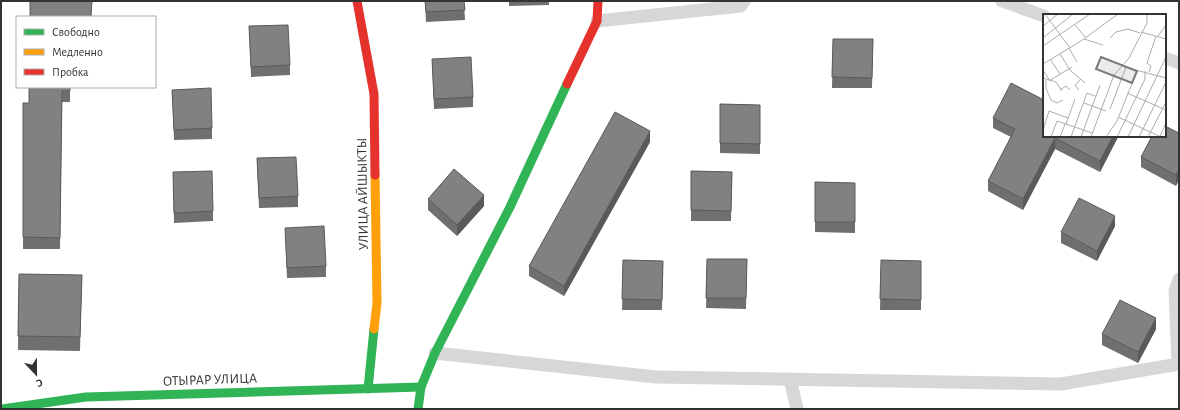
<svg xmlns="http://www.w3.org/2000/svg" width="1180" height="410" viewBox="0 0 1180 410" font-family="'Alegreya Sans',sans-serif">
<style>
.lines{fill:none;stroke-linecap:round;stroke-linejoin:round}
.lane{stroke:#d7d7d7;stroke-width:13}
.fast{stroke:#30b455;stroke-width:9}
.slow{stroke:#ff9f0a;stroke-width:9}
.jam{stroke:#e5322d;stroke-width:9}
.wall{fill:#6f6f6f}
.shaded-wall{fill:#5a5a5a}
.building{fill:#818181;stroke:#5a5a5a}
.labels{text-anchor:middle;stroke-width:4;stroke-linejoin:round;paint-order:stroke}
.street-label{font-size:14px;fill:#333;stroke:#fff}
.inset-road{fill:none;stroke:#adadad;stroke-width:1}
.view{fill:#7a7a7a;fill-opacity:0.15;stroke:#7a7a7a;stroke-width:2}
.inset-edge{fill:none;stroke:#333;stroke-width:2}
</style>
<rect width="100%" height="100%" fill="#fff"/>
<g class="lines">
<g class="lane">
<path d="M1002,1L1044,16"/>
<path d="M597,21L741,6L744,1"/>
<path d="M1165,58L1179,63"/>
<path d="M435,353L656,377L1061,384L1179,364"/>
<path d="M1178,364L1175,291L1179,279"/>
<path d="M790,379L797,409"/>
</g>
<g class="fast">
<path d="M368,389L374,329"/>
<path d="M2,409L86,397L421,387"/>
<path d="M418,409L421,387L435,353L510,207L567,84"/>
</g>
<path class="slow" d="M374,329L377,303L375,175"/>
<g class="jam">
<path d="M357,1L374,94L375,175"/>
<path d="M567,84L597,21L598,1"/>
</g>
</g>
<g class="wall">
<path d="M425,1H464L465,20L426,22Z"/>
<path d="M509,1H549V5L509,6Z"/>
<path d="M249,26L290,65V75L251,77Z"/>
<path d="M833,39H873L872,88H832Z"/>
<path d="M432,59L473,97V107L434,109Z"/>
<path d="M70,87V102H62L60,249H23V103H29Z"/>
<path d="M172,90L212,128V139L174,140Z"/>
<path d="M720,104L760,105V154L720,153Z"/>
<path d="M993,118L1044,136H1118V137L1100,172L1055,149L1023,210L988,191V181L1011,137L993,128Z"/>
<path d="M1179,133L1176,186L1141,167V157Z"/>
<path d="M650,142L564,296L529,276V266Z"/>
<path d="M257,158L298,196V207L259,208Z"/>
<path d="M691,171L732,172L731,221H691Z"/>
<path d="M173,172L213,211V221L174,223Z"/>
<path d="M815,182L855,183V233L815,232Z"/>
<path d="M428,199L484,206L457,236L428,210Z"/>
<path d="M1115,226L1097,261L1061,243V232Z"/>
<path d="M285,228L326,266V277L287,278Z"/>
<path d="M707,259H747L746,309L706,308Z"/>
<path d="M623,260L663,261L662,310H622Z"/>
<path d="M881,260L921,261V310H880Z"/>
<path d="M19,274L82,275L80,351L18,350Z"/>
<path d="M1156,329L1138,363L1102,345V334Z"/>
</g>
<g class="shaded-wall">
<path d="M650,131V142L564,296V286Z"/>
<path d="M1113,136H1118V137L1100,172V161Z"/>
<path d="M1055,138V149L1023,210V199Z"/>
<path d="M1179,170V180L1176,186V175Z"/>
<path d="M484,195V206L457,236V225Z"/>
<path d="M1115,216V226L1097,261V251Z"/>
<path d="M1156,318V329L1138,363V352Z"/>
</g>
<g class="building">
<path d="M30,1H92L91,17H30Z"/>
<path d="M425,1H464L465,10L426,12Z"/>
<path d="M288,25L290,65L251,67L249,26Z"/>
<path d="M833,39H873L872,78L832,77Z"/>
<path d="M471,57L473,97L434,99L432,59Z"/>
<path d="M1011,83L1044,100V136H1113L1100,161L1055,138L1023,199L988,181L1015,129L993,118Z"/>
<path d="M29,87H70V91H62L60,238L23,237V103H29Z"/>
<path d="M211,88L212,128L174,130L172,90Z"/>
<path d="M720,104L760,105V144L720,143Z"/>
<path d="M615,112L650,131L564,286L529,266Z"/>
<path d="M1165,126L1179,133V170L1176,175L1141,157L1152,136H1165Z"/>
<path d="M296,157L298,196L259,198L257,158Z"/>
<path d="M454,169L484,195L457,225L428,199Z"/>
<path d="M212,171L213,211L174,213L173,172Z"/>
<path d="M691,171L732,172L731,211L691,210Z"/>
<path d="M815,182L855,183V222H815Z"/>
<path d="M1079,198L1115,216L1097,251L1061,232Z"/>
<path d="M324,226L326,266L287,268L285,228Z"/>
<path d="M707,259H747L746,298H706Z"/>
<path d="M623,260L663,261L662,300L622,299Z"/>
<path d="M881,260L921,261V300L880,299Z"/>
<path d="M19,274L82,275L80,337L18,336Z"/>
<path d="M1120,300L1156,318L1138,352L1102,334Z"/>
</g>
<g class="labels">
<g class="street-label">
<text transform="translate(362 194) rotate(-91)" y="5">УЛИЦА АЙШЫКТЫ</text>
<text transform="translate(210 379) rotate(-2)" y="5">ОТЫРАР УЛИЦА</text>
</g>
</g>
<g transform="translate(1043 14)">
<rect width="123" height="123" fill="#fff"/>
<path class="inset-road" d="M2,0L27,34M32,11L43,24M0,12L15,0M98,18L123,25M115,22L123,11M0,24L30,0M67,24L73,18L85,15L97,19M41,25L60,31M0,32L47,0M26,34L34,48M17,40L27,56L42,69M7,45L17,60M0,50L38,27L75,0M81,53L123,64M0,56L7,67M106,58L108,52L104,49L113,22M0,64L13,68L19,77M3,66V74L8,86L14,89L20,86M6,67L29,53M17,76L23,72L27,76M36,76L32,71L38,65M84,79L123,96M41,89L63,97M67,95L83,53M75,103L118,123M23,110L32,85M0,116L6,97L25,104M117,122L123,109M8,123L14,107L49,119M17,123L22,110M28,123L44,79L52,82M38,123L57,71M48,123L71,61L86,44L104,9V1M63,123L74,107L94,57M74,123L102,65V57M85,123L123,43M96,123L123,68M105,123L123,88"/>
<path class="view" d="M58,43L94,57L89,69L53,55Z"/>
<rect width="123" height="123" class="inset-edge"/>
</g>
<rect width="1180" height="410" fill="none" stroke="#333333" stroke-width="4"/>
<rect x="16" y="16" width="140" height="72" fill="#ffffff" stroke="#adadad"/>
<rect x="24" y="29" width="20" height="6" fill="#30b455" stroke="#adadad"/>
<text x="52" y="36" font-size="12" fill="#333333">Свободно</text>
<rect x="24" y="49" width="20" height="6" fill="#ff9f0a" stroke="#adadad"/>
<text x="52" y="56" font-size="12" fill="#333333">Медленно</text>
<rect x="24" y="69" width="20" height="6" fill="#e5322d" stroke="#adadad"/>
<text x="52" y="76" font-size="12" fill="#333333">Пробка</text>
<g transform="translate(36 374) rotate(158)" stroke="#ffffff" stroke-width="3" paint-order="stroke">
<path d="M0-3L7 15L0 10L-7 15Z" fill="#333333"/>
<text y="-6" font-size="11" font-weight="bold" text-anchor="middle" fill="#333333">С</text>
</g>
</svg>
